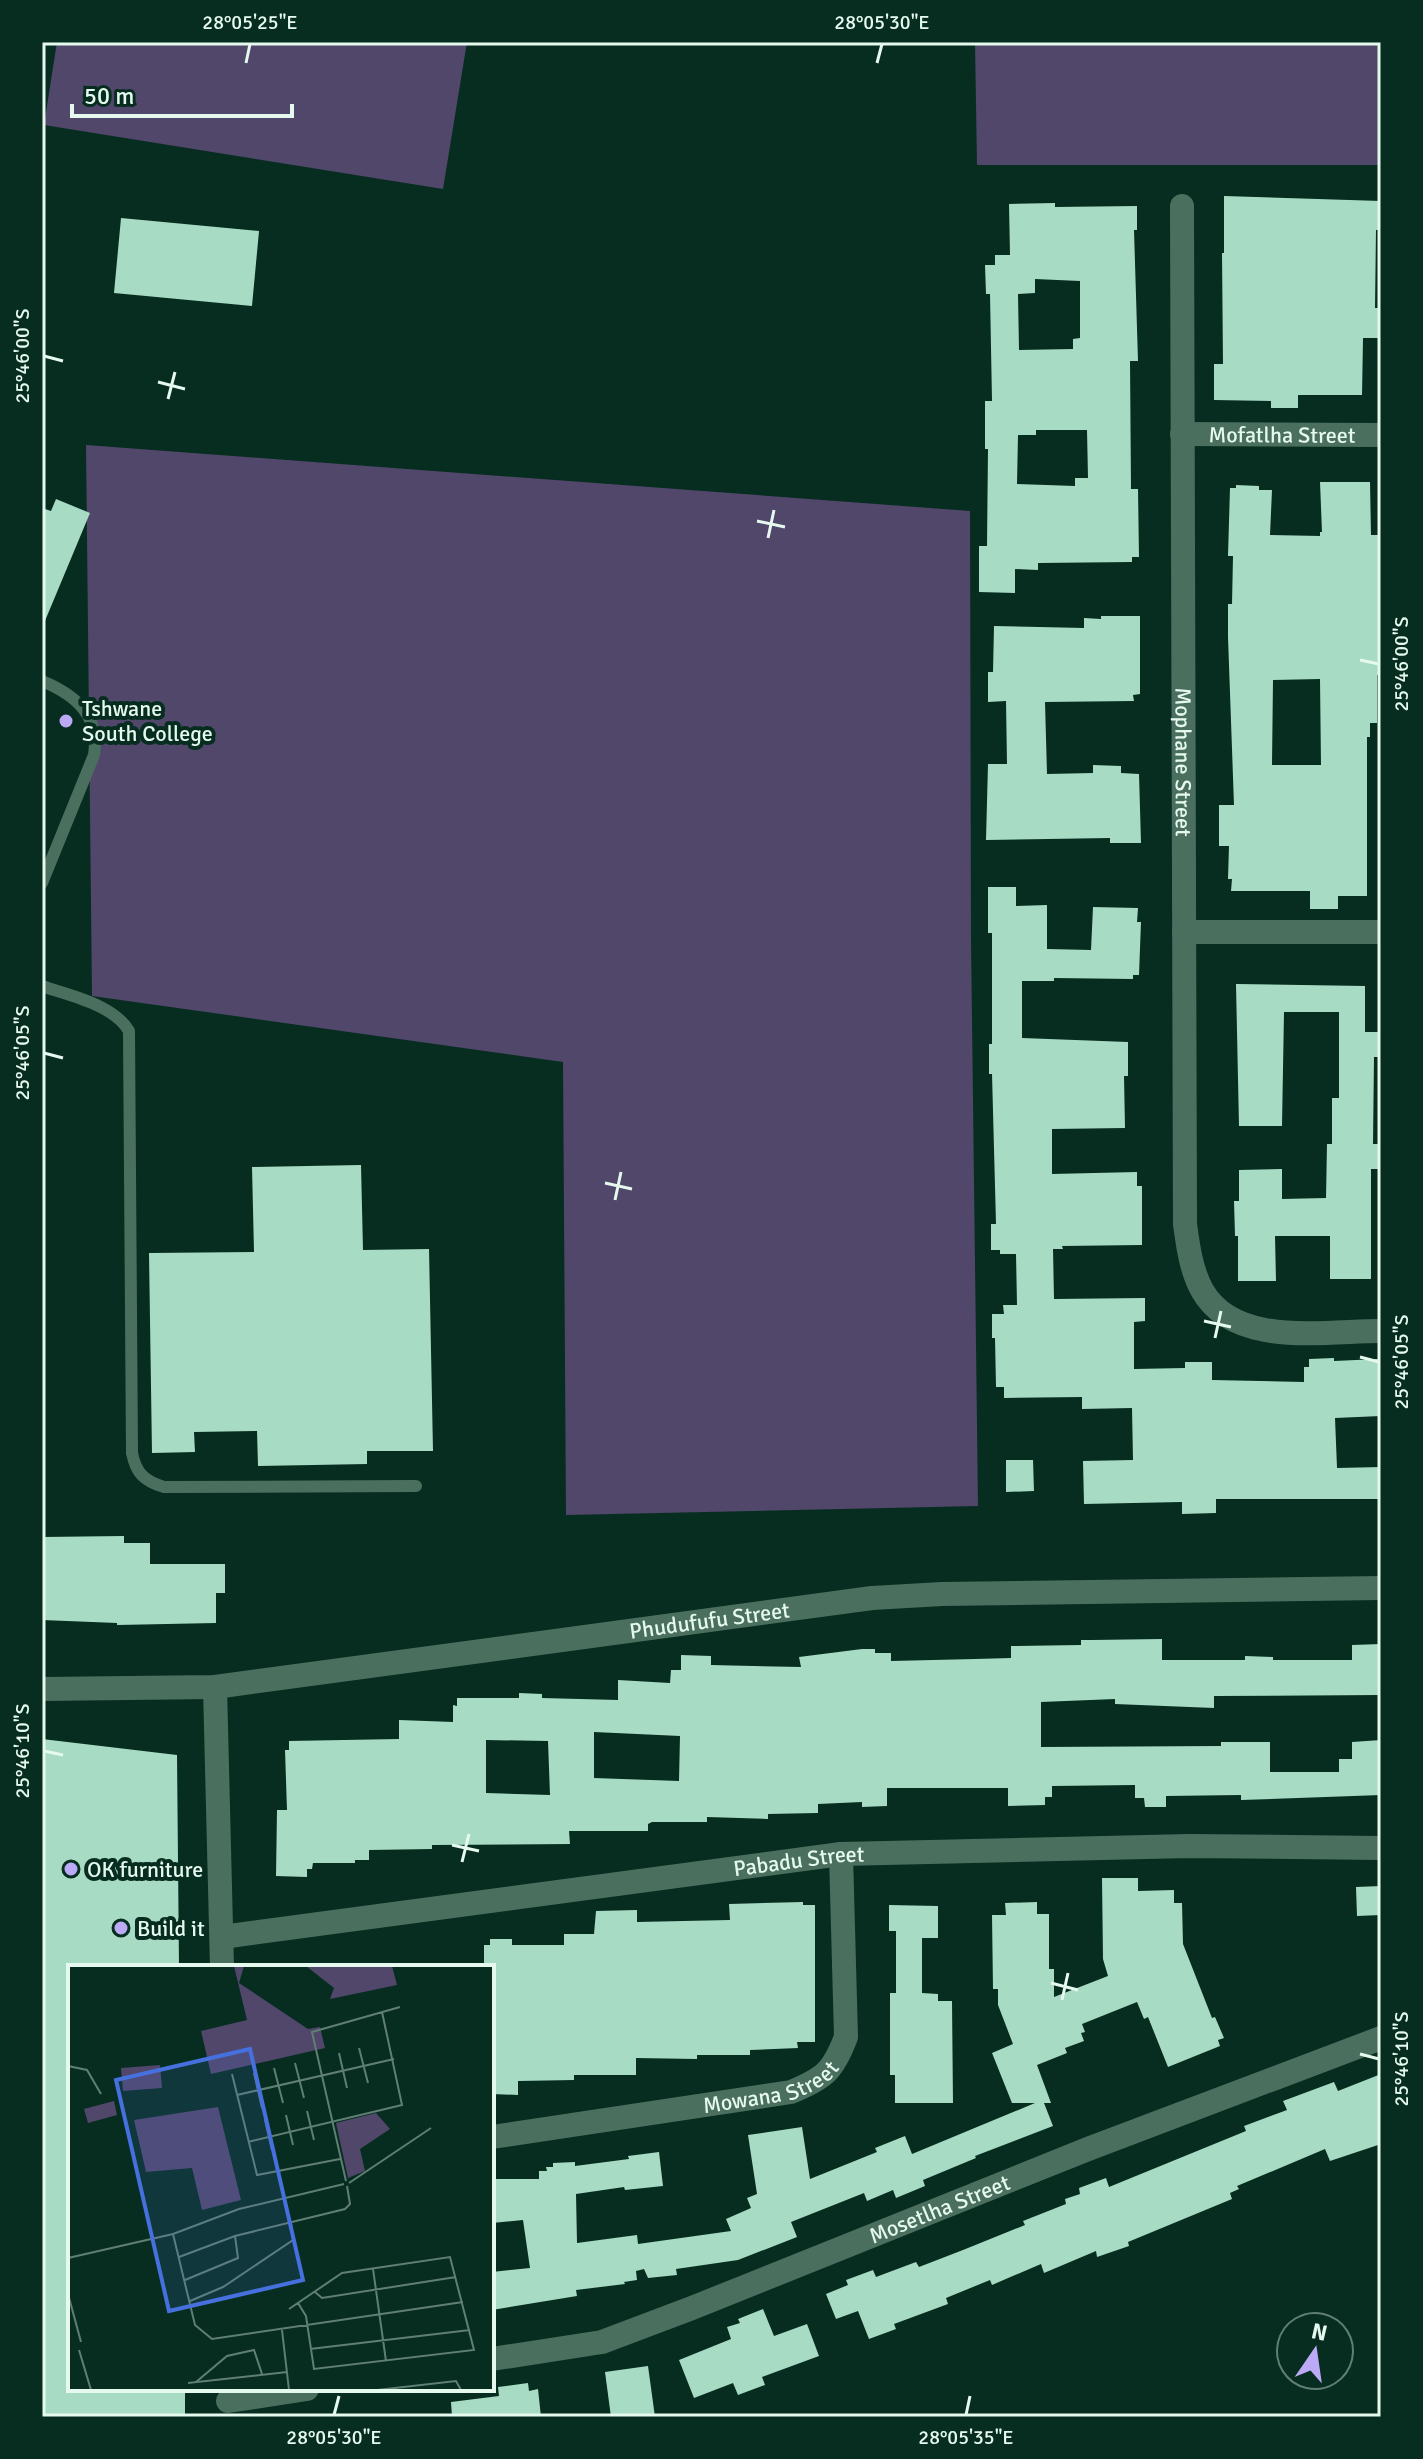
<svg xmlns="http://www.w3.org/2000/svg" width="1423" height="2459" viewBox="0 0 1423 2459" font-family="Signika,sans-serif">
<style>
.green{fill:#50476a}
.building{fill:#a8dbc4;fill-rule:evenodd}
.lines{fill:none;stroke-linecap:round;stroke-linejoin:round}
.lane{stroke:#4b6f5f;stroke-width:12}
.street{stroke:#4b6f5f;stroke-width:24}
.ticks{fill:none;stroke:#e5f9ef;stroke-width:3}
.poi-dot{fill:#bcaaf6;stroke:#072d20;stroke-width:3}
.labels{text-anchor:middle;stroke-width:8;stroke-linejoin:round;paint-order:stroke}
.street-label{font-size:22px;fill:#e5f9ef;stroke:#072d20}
.poi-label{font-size:22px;fill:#e5f9ef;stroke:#072d20;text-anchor:start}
.inset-road{fill:none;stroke:#607f73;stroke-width:2}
.view{fill:#4570dd;fill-opacity:0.15;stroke:#4570dd;stroke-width:4}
.inset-edge{fill:none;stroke:#e5f9ef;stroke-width:4}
.neatline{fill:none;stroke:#e5f9ef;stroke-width:3}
.ticks-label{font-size:20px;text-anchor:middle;fill:#e5f9ef}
</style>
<rect width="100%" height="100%" fill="#072d20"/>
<g class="green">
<path d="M57,42H467L443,189L44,125Z"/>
<path d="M975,42H1381V165H977Z"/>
<path d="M86,445L970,511L971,939L978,1506L566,1515L563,1062L92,996Z"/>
</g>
<g class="building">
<path d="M1224,196L1381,201V230H1376L1375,308H1381V338H1363L1362,395H1298V408H1271V401L1214,400V364H1223L1222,253H1224Z"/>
<path d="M1055,203V207L1137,206V230H1134L1138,361H1130L1131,489H1138L1139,557H1132V562L1038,563V570L1015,569V593L979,592V546H987L988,449H985V401H992L990,294H986L985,265H995V255H1010L1009,204ZM1035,279L1080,281V338L1073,339V349L1019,350L1018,294L1035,293ZM1036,430H1087L1088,478H1075V486L1017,484L1018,435H1036Z"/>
<path d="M121,218L259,231L252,306L114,293Z"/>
<path d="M1320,482H1370L1371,535H1381V559H1378V639H1381V675H1377V723H1370V737H1367V896H1338V909H1310V891H1231L1232,879H1228L1229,846H1219V805H1234L1228,637V604H1232L1233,556H1228L1230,488H1236V485L1259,486V490H1272L1270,535L1320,536V532H1322ZM1320,679L1321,765H1272L1273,680Z"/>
<path d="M56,499L90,513L42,628V508L51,511Z"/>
<path d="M1101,616H1140V694L1133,695L1134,701L1045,702L1047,774L1093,773V765L1121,766V773L1139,774L1141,843H1110V838L986,840L988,764H1007L1006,701L988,702V672H993L994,626L1084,628V618L1101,619Z"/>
<path d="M988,887H1016V906L1047,905V949L1091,950L1093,907L1138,908L1137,922H1141L1139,975H1133V979L1054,978V981H1022V1038L1128,1042V1076H1124L1125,1128L1052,1129V1174L1137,1172V1186H1142V1245L1062,1246L1063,1249H1053L1054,1299L1145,1298V1321L1134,1322V1369L1185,1368V1362H1212V1380L1304,1382V1367H1309V1359L1334,1358V1361L1378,1359L1379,1366H1381V1416L1335,1418L1337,1468L1381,1467V1499H1216V1513L1182,1514V1502L1084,1504L1083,1461L1133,1460L1132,1408L1082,1409V1397L1004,1398V1387H996L995,1338H992V1314H1004L1003,1305H1017L1016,1254H1000V1250H991V1224H996L992,1074H989V1044H992V933H988Z"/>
<path d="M1236,984L1365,986V1032H1378V1057H1374L1373,1144H1381V1169H1371V1279H1330V1236H1275L1276,1281H1238V1236H1235L1234,1201H1239V1170L1282,1169V1199L1326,1198L1327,1144H1332V1098H1339V1012H1284L1282,1126H1239Z"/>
<path d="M361,1165L363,1250L429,1249L433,1451H367V1464L258,1466L257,1431L194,1432L195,1452L152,1453L149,1253L254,1252L252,1167Z"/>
<path d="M1006,1460H1033L1034,1491L1006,1492Z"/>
<path d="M124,1536V1543H150V1564H225V1593H216V1623L117,1625V1623L42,1620V1537Z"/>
<path d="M1162,1639V1660H1245V1656L1273,1657V1660H1352V1645L1381,1644V1695L1214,1696V1708L1115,1704V1699L1041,1702V1747L1221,1746V1742H1270V1772H1339V1759H1352V1742L1381,1740V1795L1241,1800V1795L1166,1796V1807H1145L1144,1798H1135V1785L1052,1786V1797H1045V1805L1008,1806V1788H887V1806L862,1807V1802L818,1804V1813L768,1814V1819L707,1817V1822H652L648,1824V1831H569L570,1844L432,1845V1849L369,1850V1860H355V1863H313L312,1869H307V1877L276,1876L277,1810H287L285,1750H289V1741L399,1739V1720L453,1722V1705L457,1706V1698H519V1693L542,1694V1698L618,1700V1680L670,1683L671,1670H681V1655L711,1656V1665L801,1667L799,1657L862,1649H875V1653H891V1661L975,1659L1011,1658V1646L1081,1645V1640H1092ZM594,1732L680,1736L679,1781L594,1778ZM486,1740L548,1741L550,1795L486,1793Z"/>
<path d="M42,1739L177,1755L179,1967H70V2389H185V2417H42Z"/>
<path d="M1102,1878H1138V1891L1174,1890V1903H1182L1183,1944L1212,2018L1215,2017L1224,2038L1218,2040L1220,2046L1168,2067L1148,2017L1144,2019L1137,2002L1082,2024L1085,2032L1081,2033L1084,2041L1065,2048L1067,2053L1037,2065L1051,2103H1044L1053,2126L975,2156L976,2158L923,2180L925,2186L896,2198L893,2190L867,2201L864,2193L791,2222L797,2237L738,2260L676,2269L677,2275L648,2278L644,2269L636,2271L637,2280L624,2282L625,2284L576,2290L577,2296L492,2310V2272L530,2268L523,2220L492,2223V2179H539V2171H547L546,2167H553V2163L575,2162V2166L629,2159L628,2156L659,2152L663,2186L625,2190L624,2187L576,2194L577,2243L637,2235L638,2244L731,2231L726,2219L751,2208L747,2198L757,2194L748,2135L802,2127L810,2179L877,2152L875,2148L905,2136L912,2154L1035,2103H1012L992,2053L1013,2044L998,2005V1989H993L992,1915H1006L1005,1903L1037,1902V1914H1049V1969H1054V1997L1108,1976L1103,1959Z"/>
<path d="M1381,1886V1915L1357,1916L1356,1887Z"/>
<path d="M803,1902V1905H815V2042H797L798,2048L750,2050V2055H697V2059L636,2058V2075H574V2080L518,2081V2095L492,2094V1967H484V1945H490V1939H512V1945H564V1934H594L596,1911L637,1910V1922L730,1920L729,1904Z"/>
<path d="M889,1905L938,1906V1938H922V1993L938,1994V2001H952L953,2103H895V2075H890V1993H896V1931H889Z"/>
<path d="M1381,2074V2144L1330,2161L1325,2149L1237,2186L1239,2189L1230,2193L1232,2199L1128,2242L1129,2246L1097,2257L1096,2251L1044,2273L1041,2264L992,2285L990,2280L946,2298L948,2304L894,2324L896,2329L869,2339L858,2311L836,2319L826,2294L848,2285L846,2280L873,2270L876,2277L916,2262L919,2267L963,2250L1025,2225L1023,2221L1066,2204L1065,2199L1080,2194L1079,2188L1106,2178L1109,2187L1246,2131L1244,2126L1287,2110L1283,2101L1334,2082L1338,2091Z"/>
<path d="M763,2309L774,2336L807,2324L819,2356L762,2377L765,2385L738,2395L733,2383L694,2398L679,2360L731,2339L727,2327L740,2323L738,2319Z"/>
<path d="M648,2366L655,2417H611L605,2372Z"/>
<path d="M528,2383L529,2391L538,2389L541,2417H452L451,2402L499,2396L498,2387Z"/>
</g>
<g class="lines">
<g class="lane">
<path d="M42,681C76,695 100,716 94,755L42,883"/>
<path d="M42,986C70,996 113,1004 129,1031L132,1453C136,1473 144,1481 164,1487L416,1486"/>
</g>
<g class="street">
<path id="s1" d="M1182,206L1185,1224C1188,1246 1191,1270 1202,1290C1234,1348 1325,1331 1381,1331"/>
<path id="s2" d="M1182,434L1381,435"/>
<path d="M1184,932H1381"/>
<path d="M215,1687L222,1967"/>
<path id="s3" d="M42,1689L215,1687L872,1598L942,1594L1381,1588"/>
<path id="s4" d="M222,1937L841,1854L1189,1846L1381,1848"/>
<path id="s5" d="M492,2137L791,2092C825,2078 833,2071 846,2037L841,1854"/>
<path id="s6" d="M492,2359L602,2342L692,2308L1088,2149L1381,2038"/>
<path d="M228,2401L307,2389"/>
</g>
</g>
<path class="ticks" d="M246,63L250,44M877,63L882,44M44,356L63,361M158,382L185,389M168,399L175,372M757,521L785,527M768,538L774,510M1360,660L1379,664M44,1053L63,1058M605,1183L632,1189M615,1200L621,1172M1204,1321L1231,1327M1215,1338L1221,1311M1360,1357L1379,1362M44,1751L63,1755M452,1845L479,1851M462,1862L469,1834M1051,1983L1078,1990M1062,2000L1068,1973M1360,2054L1379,2059M334,2415L339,2396M966,2415L970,2396"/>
<g class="poi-dot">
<circle cx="66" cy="721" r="8"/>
<circle cx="71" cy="1869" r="8"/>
<circle cx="121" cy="1928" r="8"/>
</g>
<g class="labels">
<g class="street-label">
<text dy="8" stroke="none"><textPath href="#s2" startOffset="100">Mofatlha Street</textPath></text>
<text dy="8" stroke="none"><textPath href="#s1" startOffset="556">Mophane Street</textPath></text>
<text dy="8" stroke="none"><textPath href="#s3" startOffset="672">Phudufufu Street</textPath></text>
<text dy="8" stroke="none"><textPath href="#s4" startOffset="582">Pabadu Street</textPath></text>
<text dy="8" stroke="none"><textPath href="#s5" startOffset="284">Mowana Street</textPath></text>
<text dy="8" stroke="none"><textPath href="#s6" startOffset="474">Mosetlha Street</textPath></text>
</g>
<g class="poi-label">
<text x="82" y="716">Tshwane<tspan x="82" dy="25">South College</tspan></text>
<text x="87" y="1877">OK furniture</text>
<text x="137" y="1936">Build it</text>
</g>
</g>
<g transform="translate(68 1965)">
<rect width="426" height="426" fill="#072d20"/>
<path d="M166,1H176L171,18L240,64L252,62L257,83L143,109L133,66L179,55ZM238,1H324L329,20L262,34L266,23ZM92,100L94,123L55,126L53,103ZM46,136L49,150L20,158L16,144ZM150,142L173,235L134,245L124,203L78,207L66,155ZM308,148L322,164L292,184L297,206L280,213L268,158Z" fill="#50476a"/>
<path class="inset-road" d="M291,83L300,118M271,88L279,123M227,98L236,133M0,101L19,105L33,129M206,103L215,138M186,108L194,143M164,109L189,210L272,194M169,130L326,94M239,146L246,175M218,150L225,180M197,155L204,185M180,177L334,140L314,47M278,216L244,67L332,42M281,218L363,163M105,269L127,360L144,374L395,337M111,292L167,271L277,244L282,239L279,221M0,293L105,269L171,244L276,219M305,304L318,396M117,315L170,293L167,271M247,327L254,333L388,312M0,329L13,377M122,336L155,322L225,275L223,258M221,344L274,308L382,292L406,385L246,404L238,351L230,338M214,365L221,425M242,384L402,365M11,385L23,425M128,417L159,391L186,385L194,409M120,418L219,407M309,425L388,416L393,425"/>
<path class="view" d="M182,84L235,315L101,346L48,115Z"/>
<rect width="426" height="426" class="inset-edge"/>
</g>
<rect width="1423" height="2459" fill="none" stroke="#072d20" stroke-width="88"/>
<g transform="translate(1315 2351) rotate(13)"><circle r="38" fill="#072d20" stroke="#607f73" stroke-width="2"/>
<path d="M0-6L14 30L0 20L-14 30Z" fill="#bcaaf6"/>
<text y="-12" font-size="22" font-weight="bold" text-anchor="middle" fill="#e5f9ef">N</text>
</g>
<path d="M72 104v12h220v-12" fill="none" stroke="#e5f9ef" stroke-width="4"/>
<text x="84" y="104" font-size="24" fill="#e5f9ef" stroke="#072d20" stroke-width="6" paint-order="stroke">50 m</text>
<rect x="44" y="44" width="1335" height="2371" class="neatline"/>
<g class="ticks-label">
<text x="250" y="29">28°05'25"E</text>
<text x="882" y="29">28°05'30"E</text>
<text transform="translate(22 356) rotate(-90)" y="7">25°46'00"S</text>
<text transform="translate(1401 664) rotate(-90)" y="7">25°46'00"S</text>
<text transform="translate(22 1053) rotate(-90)" y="7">25°46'05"S</text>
<text transform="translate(1401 1362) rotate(-90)" y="7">25°46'05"S</text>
<text transform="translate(22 1751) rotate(-90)" y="7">25°46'10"S</text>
<text transform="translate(1401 2059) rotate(-90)" y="7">25°46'10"S</text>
<text x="334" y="2444">28°05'30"E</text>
<text x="966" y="2444">28°05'35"E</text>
</g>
</svg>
